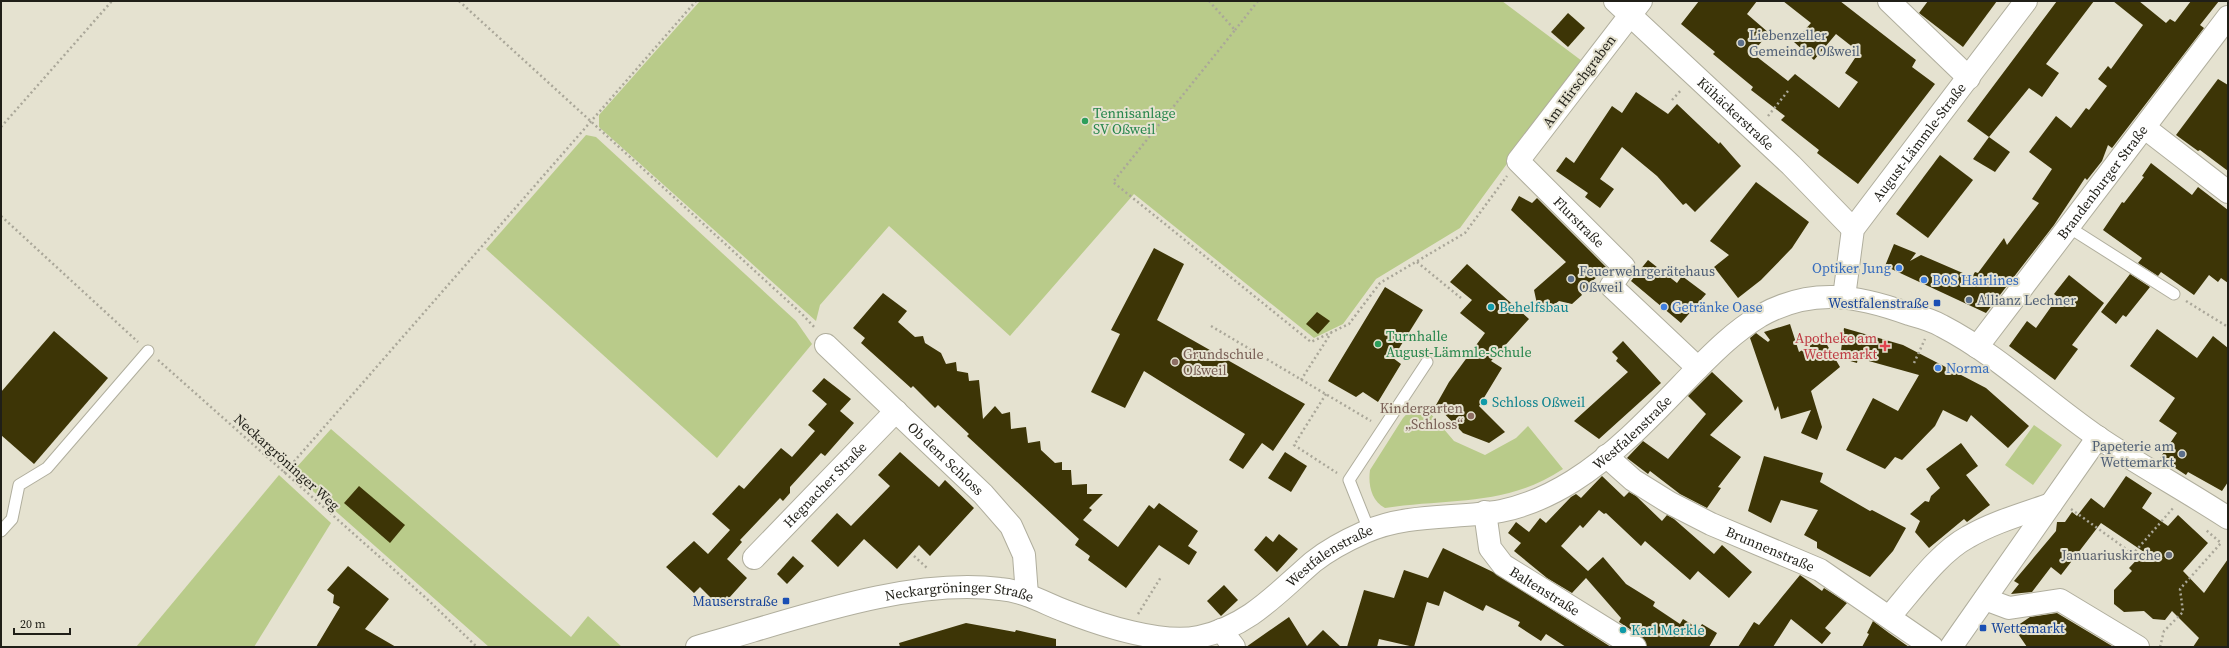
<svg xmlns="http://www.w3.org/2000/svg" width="2229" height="648" viewBox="0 0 2229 648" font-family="'Source Serif 4',serif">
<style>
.green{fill:#b9cb8a}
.building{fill:#3d3506}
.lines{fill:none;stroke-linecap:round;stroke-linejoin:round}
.service-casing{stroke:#b0ae9d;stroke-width:13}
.minor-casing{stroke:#b0ae9d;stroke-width:24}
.secondary-casing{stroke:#b0ae9d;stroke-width:24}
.path{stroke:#aaa799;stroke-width:2.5;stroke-dasharray:2 3;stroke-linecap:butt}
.service{stroke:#fff;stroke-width:11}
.minor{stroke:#fff;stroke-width:22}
.secondary{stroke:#fff;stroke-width:22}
.service-dot{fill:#5c6f8a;stroke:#e5e2d0;stroke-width:1.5}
.leisure-dot{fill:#2e9e5b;stroke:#e5e2d0;stroke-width:1.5}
.shop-dot{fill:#3f7fe0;stroke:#e5e2d0;stroke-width:1.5}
.transit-dot{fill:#1a4fb4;stroke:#e5e2d0;stroke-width:1.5}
.culture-dot{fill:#0f9aa8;stroke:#e5e2d0;stroke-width:1.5}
.health-dot{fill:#e0444e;stroke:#e5e2d0;stroke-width:1.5}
.education-dot{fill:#8d6e63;stroke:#e5e2d0;stroke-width:1.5}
.worship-dot{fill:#6b7280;stroke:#e5e2d0;stroke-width:1.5}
.labels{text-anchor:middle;stroke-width:4;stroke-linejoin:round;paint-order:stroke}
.service-label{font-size:14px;fill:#4e5e75;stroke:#e5e2d0;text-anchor:start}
.street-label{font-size:14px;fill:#201f18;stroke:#e5e2d0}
.leisure-label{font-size:14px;fill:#27864d;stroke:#e5e2d0;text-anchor:start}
.shop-label{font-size:14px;fill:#366cbe;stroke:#e5e2d0;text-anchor:start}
.transit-label{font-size:14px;fill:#164399;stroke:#e5e2d0;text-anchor:end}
.culture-label{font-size:14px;fill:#0d838f;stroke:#e5e2d0;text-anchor:start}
.health-label{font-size:14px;fill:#be3a42;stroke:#e5e2d0;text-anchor:end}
.education-label{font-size:14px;fill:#785e54;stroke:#e5e2d0;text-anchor:start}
.worship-label{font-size:14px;fill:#5b616d;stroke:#e5e2d0;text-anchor:end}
</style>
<rect width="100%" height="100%" fill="#e5e2d0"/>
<g class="green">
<path d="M700,1H1502L1582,61L1460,228L1376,279L1343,324L1314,338L1134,194L1010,336L889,226L820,305L816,321L599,127V115Z"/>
<path d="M586,135L596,137L796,321L812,344L717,458L486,249Z"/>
<path d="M1413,407H1425L1454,441L1485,455L1516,438L1528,426L1563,469C1506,507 1449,498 1385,508C1371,501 1368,484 1370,470L1403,418Z"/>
<path d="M2034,425L2062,445L2033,485L2005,465Z"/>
<path d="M331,429L571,637L588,616L622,647H489L297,477L295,469Z"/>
<path d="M279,475L331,523L254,647H136Z"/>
</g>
<g class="building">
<path d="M1699,1H1757L1747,14L1769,33L1752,53L1788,81L1795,74L1839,108L1858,82L1845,73L1859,52L1836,34L1814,60L1794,42L1811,23L1783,1H1840L1916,60L1912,67L1935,84L1858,184L1817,153L1819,150L1781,120L1785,116L1751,90L1753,87L1713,54L1715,52L1681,24Z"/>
<path d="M1928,1H1997L1963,47L1919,13Z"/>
<path d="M2057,1H2094L2046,64L2059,73L2042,97L2029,88L1989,137L1967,121Z"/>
<path d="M2113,1H2139L2166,23L2170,19L2175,22L2191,1H2219L2200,25L2204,28L2112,148L2108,145L2102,161L2087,180L2085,178L2054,225L1986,313L1885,266L1894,244L1916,253L1910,261L1921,255L1972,277L1975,272L1978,273L2004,238L2007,245L2039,203L2032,199L2052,169L2029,152L2056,116L2071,128L2086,108L2089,110L2107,86L2098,79L2108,66L2111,69L2143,25Z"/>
<path d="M1568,13L1585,28L1568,47L1551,32Z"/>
<path d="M2218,79L2228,85V171L2200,150L2198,151L2176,135Z"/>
<path d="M1636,92L1668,114L1677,104L1719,144L1720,142L1741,166L1695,212L1686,203L1683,205L1657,176L1622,147L1600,179L1614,189L1600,208L1585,197L1588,193L1556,171L1566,157L1574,163L1612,106L1622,113Z"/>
<path d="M1989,137L2010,152L1995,172L1973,159Z"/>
<path d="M1940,155L1973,180L1928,238L1896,214Z"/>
<path d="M2151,163L2192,195L2198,187L2228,210V283L2221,278L2218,282L2209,275L2194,295L2161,272L2158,276L2138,263L2142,258L2103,230L2122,202L2124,203L2144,177L2142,176Z"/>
<path d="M1756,182L1809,222L1792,248L1761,280L1738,298L1714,267L1729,255L1710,241Z"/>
<path d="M1519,196L1532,203L1537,198L1607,268L1580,292L1582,295L1572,304L1559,301L1549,308L1537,304L1534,290L1566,262L1511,210Z"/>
<path d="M1154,248L1184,264L1157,320L1305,404L1273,451L1262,443L1243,469L1229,460L1245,434L1144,371L1125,408L1091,392L1120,334L1111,330Z"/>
<path d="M1648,260L1677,283L1682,276L1706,294L1681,323L1631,281Z"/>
<path d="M1467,264L1529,319L1491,361L1502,368L1479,406L1505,432L1489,443L1463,433L1436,405L1449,382L1485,333L1460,313L1472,300L1450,282Z"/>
<path d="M2130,274L2150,287L2126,317L2123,315L2116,324L2101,312Z"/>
<path d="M2069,275L2104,303L2072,345L2078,349L2055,380L2009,346L2027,321L2036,328L2058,297L2054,294Z"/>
<path d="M1385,287L1423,310L1393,358L1401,364L1378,402L1363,392L1356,397L1328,381Z"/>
<path d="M883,293L907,311L898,322L915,337L923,336L925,343L941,353L946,364L956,362L957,371L968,373L969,381L979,380L983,419L995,406L1002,414L1010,412L1011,429L1026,427L1028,443L1040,441L1041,450L1055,463L1062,462V470H1071L1072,485L1087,484V494H1103L1089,508L1092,510L1083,520L1118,547L1149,505L1154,509L1159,503L1198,531L1188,546L1197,552L1189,565L1159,545L1126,588L1088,560L1090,556L1075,545L1079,539L967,436L969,434L938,405L935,408L913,386L911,388L861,343L865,338L853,328Z"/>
<path d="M1317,312L1330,321L1318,334L1306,324Z"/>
<path d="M1790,324L1799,352L1823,338L1840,367L1811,391L1822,427L1817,440L1801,433L1811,410L1781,419L1778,406L1775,411L1750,338L1756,333L1768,342L1770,340L1764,332Z"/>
<path d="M1844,328L1903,345L1963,376L1986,388L2029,426L2008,448L1971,415L1967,422L1943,410L1935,426L1902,460L1895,457L1885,469L1846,450L1873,398L1898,411L1919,375L1858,358L1857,363L1840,358Z"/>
<path d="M2157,329L2197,358L2213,336L2228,348V482L2222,491L2188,472L2186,475L2160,458L2177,433L2159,421L2175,398L2130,366Z"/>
<path d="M54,331L108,378L34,464L1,435V392Z"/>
<path d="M1623,341L1661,383L1599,439L1574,421L1628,372L1616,361L1618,358L1612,352Z"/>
<path d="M1712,372L1743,401L1710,435L1741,457L1718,487L1721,488L1707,508L1680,494L1650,471L1648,474L1627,458L1643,441L1668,459L1706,414L1688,396Z"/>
<path d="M824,378L851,399L840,411L854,423L825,456L821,453L790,487V493L783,501L780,498L740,540L742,542L727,559L747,578L729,598L727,596L718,605L700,587L694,593L666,567L694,541L708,554L730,530L712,514L739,485L744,489L781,448L792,457L815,431L808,425L827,404L812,391Z"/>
<path d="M1961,443L1978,466L1966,475L1990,505L1967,522L1964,519L1929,548L1915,532L1920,521L1910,514L1925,501L1929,502L1931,496L1940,488L1926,469Z"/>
<path d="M900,452L939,487L945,480L974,508L930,556L919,545L897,569L864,539L838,567L811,541L837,513L851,526L890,486L878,475Z"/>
<path d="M1285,452L1307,466L1291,492L1268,478Z"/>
<path d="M1764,456L1823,473L1820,482L1870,511L1872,510L1906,528L1893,551L1870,577L1817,548V542L1804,535L1818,510L1781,500L1771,523L1748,511Z"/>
<path d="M1602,476L1624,497L1629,492L1636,496L1662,521L1667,515L1674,519L1714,554L1722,545L1752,572L1729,598L1698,571L1690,580L1645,541L1641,546L1606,513L1604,514L1599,510L1583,528L1580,525L1561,546L1588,571L1603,557L1626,584L1655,602L1653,606L1680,624L1683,619L1699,629L1702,624L1717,633L1709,647H1647L1642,637L1619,622L1621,618L1586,578L1572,593L1547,578L1514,551L1521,543L1508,533L1516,522L1529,532L1540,518L1546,523L1571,497L1576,494L1581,498Z"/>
<path d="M2126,476L2152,493L2142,508L2168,526L2178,515L2208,543L2183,571L2204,593L2228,559V647H2193L2199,638L2172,611L2165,620L2153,619L2144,611L2124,612L2114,604V590L2132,571L2129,568L2144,552L2101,523L2061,575L2051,567L2032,592L2011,594L2019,584L2014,581L2056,531L2057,522H2065L2072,512L2077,516L2091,498L2104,508Z"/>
<path d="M359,486L405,525L390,543L344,503Z"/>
<path d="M1279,534L1298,549L1277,572L1254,550L1266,536L1273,542Z"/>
<path d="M1443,548L1493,572L1611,647H1566L1546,634L1541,641L1518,626L1520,622L1486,605L1483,611L1444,591L1439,606L1427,602L1414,647L1379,639L1377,647H1347L1364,590L1394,598L1404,570L1428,578Z"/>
<path d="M793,556L804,566L787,584L777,574Z"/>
<path d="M348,566L389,599L365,629L396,647H316L340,607L333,603L334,595L327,590Z"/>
<path d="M1800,575L1822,591L1824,588L1847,603L1825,628L1831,633L1822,644L1791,619L1773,647H1738L1754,622L1759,625Z"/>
<path d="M1224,585L1238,600L1221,616L1207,601Z"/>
<path d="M2057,613L2112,646L2114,647H2027L2014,628L2030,617Z"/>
<path d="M1289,617L1307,646L1323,630L1341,647H1246Z"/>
<path d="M1873,621L1889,633L1909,647H1862L1869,634L1867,633Z"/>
<path d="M966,623L1015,632L1016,630L1056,639V647H900L899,643Z"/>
</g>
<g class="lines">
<defs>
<g id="service">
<path d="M2070,228L2174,294"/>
<path d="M1369,530L1349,480L1427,362"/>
<path d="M1,531L12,519L19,485L47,468L148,351"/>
</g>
<g id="minor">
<path id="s1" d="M1615,1L1791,165L1853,229"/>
<path id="s2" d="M1641,1L1518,161L1624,267L1611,286L1698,368"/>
<path d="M1889,1L1969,78"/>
<path d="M2145,128L2228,192"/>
<path id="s3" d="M1844,297L1853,229L2026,1"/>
<path id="s4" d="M826,345L983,494L1011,526L1024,555L1027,595"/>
<path id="s5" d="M1977,347L2228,17"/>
<path id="s6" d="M1606,456L1633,480L1670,503L1711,524L1820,570L1932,647"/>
<path id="s7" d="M1485,512L1490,548L1503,565L1635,647"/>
<path id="s8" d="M754,558L896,411"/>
<path d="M1985,599L2009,608L2060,600L2138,647"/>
<path d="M1889,617C1912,591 1938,553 1968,537C1994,522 2023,514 2051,504"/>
<path d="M1221,630L1234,647"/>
<path d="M1951,647L2098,437"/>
</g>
<g id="secondary">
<path id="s9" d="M697,647C788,622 906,577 1000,589C1024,591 1044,603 1065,611C1101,625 1162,645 1199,637C1249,626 1276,594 1313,562C1328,550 1347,540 1365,532C1408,513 1456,519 1501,511C1526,506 1552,494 1573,481C1619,452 1657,410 1694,372C1715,351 1735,331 1760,316C1811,287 1857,295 1909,314C1920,317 1932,320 1942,326C1998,355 2044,400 2096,436C2139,465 2185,490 2228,518"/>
</g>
</defs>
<use href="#service" class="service-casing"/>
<use href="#minor" class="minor-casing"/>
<use href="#secondary" class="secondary-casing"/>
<g class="path">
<path d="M459,1L802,314L815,328"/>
<path d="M1209,1L1235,30L1113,182L1311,342L1349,324L1380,283L1465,233L1507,176"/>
<path d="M1235,30L1258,1"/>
<path d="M1672,100L1682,89"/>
<path d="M1768,116L1788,91"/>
<path d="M1,127L112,1"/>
<path d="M1,216L138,342"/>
<path d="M1417,262L1461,298"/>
<path d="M2186,301L2228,327"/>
<path d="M1211,326L1371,421"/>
<path d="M158,360L427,599L477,647"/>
<path d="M1914,363L1925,339"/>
<path d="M1301,380L1331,333"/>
<path d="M1326,394L1294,445L1337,473"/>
<path d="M284,473L696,1"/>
<path d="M2071,509L2133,554L2174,507"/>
<path d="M914,556L927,568"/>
<path d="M1138,614L1161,577"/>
<path d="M2160,647L2164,631L2183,612L2180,589L2221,543L2206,530"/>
</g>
<use href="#service" class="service"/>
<use href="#minor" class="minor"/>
<use href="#secondary" class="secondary"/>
</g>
<g class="service-dot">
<circle cx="1741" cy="43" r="4"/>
<circle cx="1571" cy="279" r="4"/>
<circle cx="1969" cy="300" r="4"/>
<circle cx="2182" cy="454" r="4"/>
</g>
<g class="leisure-dot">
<circle cx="1085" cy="121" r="4"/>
<circle cx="1378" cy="344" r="4"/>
</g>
<g class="shop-dot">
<circle cx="1899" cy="268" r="4"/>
<circle cx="1924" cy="280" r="4"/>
<circle cx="1664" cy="307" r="4"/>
<circle cx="1938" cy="368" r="4"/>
</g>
<g class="transit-dot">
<rect x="1933" y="299" width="8" height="8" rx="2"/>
<rect x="782" y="597" width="8" height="8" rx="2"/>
<rect x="1979" y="624" width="8" height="8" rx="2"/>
</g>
<g class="culture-dot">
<circle cx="1491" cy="307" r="4"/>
<circle cx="1484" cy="402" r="4"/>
<circle cx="1623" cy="630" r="4"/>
</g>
<path class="health-dot" d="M1883 340h4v4h4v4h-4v4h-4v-4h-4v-4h4z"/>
<g class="education-dot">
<circle cx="1175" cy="362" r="4"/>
<circle cx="1471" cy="416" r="4"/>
</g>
<circle class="worship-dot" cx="2169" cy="555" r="4"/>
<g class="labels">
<g class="service-label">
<text x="1749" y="40">Liebenzeller<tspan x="1749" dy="16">Gemeinde Oßweil</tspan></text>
<text x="1579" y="276">Feuerwehrgerätehaus<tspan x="1579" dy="16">Oßweil</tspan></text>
<text x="1977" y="305">Allianz Lechner</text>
<text x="2174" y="451" text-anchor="end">Papeterie am<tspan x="2174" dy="16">Wettemarkt</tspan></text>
</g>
<g class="street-label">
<text transform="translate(1579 81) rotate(-53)" y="5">Am Hirschgraben</text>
<text dy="5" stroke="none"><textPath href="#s1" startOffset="165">Kühäckerstraße</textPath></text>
<text dy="5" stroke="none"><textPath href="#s3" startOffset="178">August-Lämmle-Straße</textPath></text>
<text dy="5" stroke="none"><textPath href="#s5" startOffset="207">Brandenburger Straße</textPath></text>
<text dy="5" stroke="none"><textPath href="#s2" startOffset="288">Flurstraße</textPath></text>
<text dy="5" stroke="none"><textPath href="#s9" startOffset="1009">Westfalenstraße</textPath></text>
<text dy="5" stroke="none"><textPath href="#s4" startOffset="165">Ob dem Schloss</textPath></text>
<text transform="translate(287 462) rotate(42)" y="5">Neckargröninger Weg</text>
<text dy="5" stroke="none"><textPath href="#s8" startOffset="102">Hegnacher Straße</textPath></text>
<text dy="5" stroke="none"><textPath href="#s6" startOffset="190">Brunnenstraße</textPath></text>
<text dy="5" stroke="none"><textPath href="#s9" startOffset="673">Westfalenstraße</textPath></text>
<text dy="5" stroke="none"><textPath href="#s7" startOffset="107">Baltenstraße</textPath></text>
<text dy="5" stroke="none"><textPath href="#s9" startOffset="270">Neckargröninger Straße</textPath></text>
</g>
<g class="leisure-label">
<text x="1093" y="118">Tennisanlage<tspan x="1093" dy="16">SV Oßweil</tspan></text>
<text x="1386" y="341">Turnhalle<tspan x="1386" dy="16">August-Lämmle-Schule</tspan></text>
</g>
<g class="shop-label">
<text x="1891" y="273" text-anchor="end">Optiker Jung</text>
<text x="1932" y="285">BOS Hairlines</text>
<text x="1672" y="312">Getränke Oase</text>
<text x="1946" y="373">Norma</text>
</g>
<g class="transit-label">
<text x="1929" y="308">Westfalenstraße</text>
<text x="778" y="606">Mauserstraße</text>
<text x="1991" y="633" text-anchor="start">Wettemarkt</text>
</g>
<g class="culture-label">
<text x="1499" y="312">Behelfsbau</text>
<text x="1492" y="407">Schloss Oßweil</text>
<text x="1631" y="635">Karl Merkle</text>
</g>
<g class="health-label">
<text x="1877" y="343">Apotheke am<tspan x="1877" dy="16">Wettemarkt</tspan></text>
</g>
<g class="education-label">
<text x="1183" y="359">Grundschule<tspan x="1183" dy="16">Oßweil</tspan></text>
<text x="1463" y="413" text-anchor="end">Kindergarten<tspan x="1463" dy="16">„Schloss“</tspan></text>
</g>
<g class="worship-label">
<text x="2161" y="560">Januariuskirche</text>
</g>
</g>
<rect width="2229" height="648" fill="none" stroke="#201f18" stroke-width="4"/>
<path d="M14 628v6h56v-6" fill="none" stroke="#201f18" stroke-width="2"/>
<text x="20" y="628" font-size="12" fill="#201f18" stroke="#e5e2d0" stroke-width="3" paint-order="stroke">20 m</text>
</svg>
